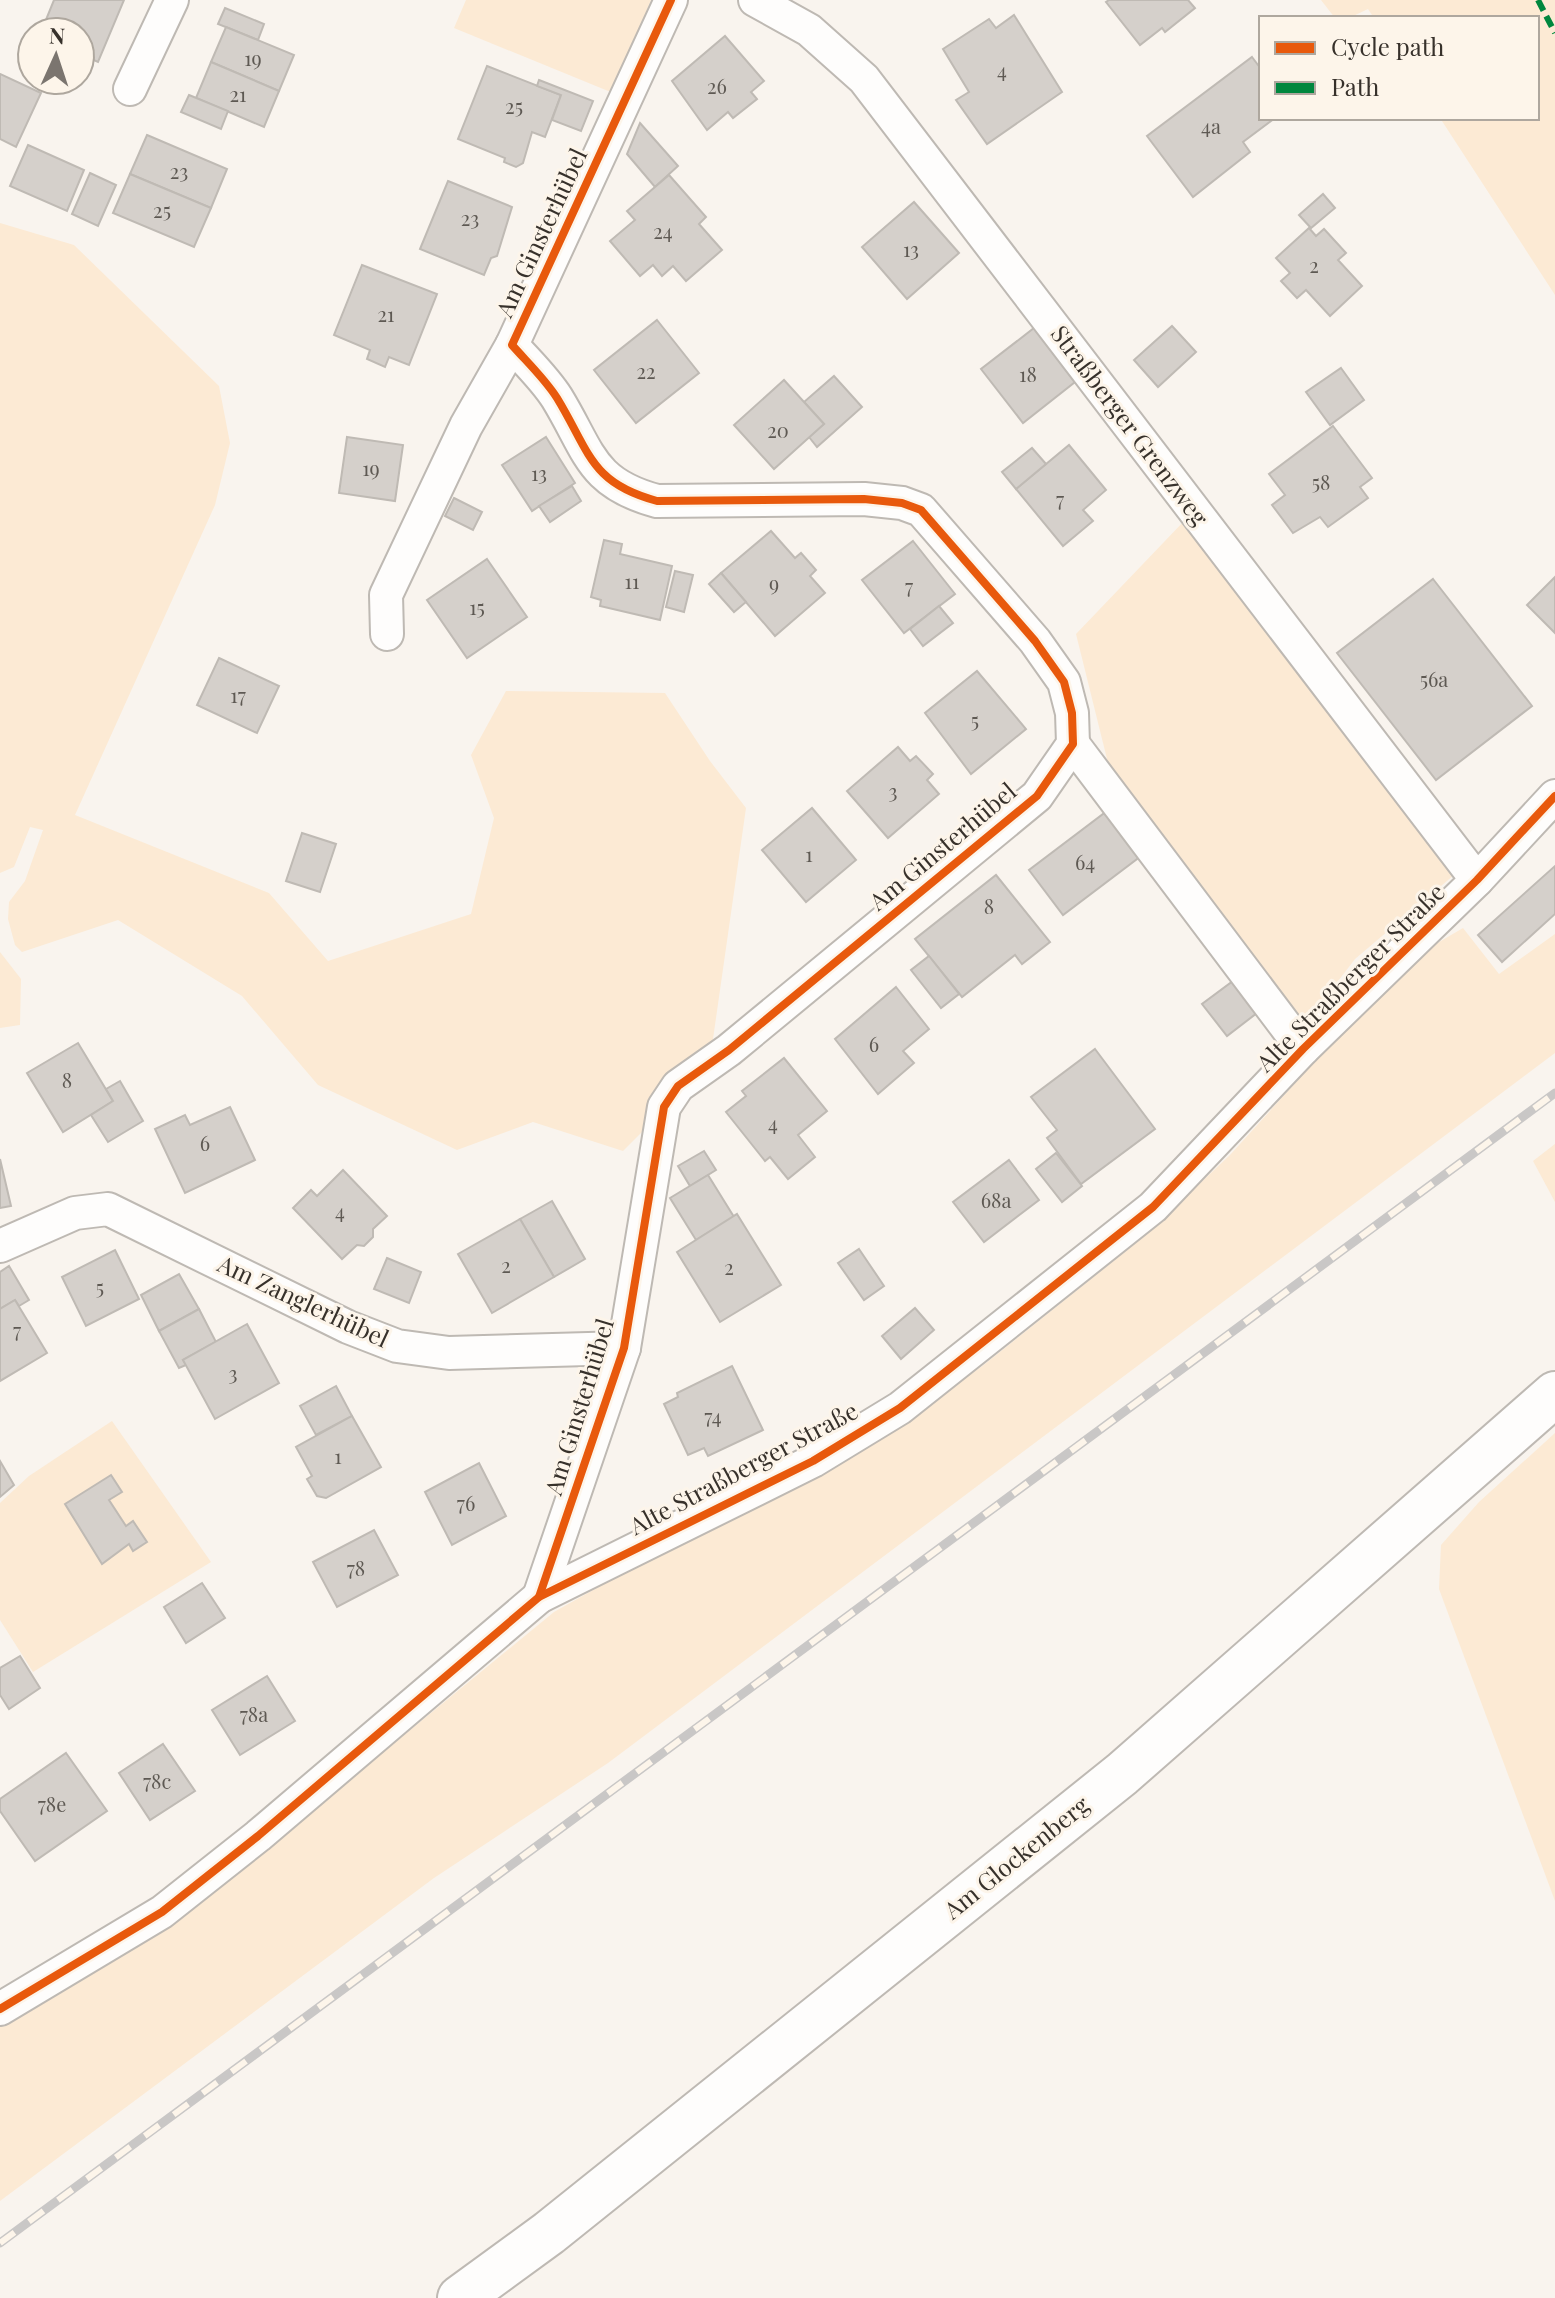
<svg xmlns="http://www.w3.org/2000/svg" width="1555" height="2298" viewBox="0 0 1555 2298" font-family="'Playfair Display',serif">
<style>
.green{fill:#fcead4}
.building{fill:#d5d0cb;stroke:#bfbab4;stroke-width:2}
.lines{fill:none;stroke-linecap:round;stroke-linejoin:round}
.minor-casing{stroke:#beb9b3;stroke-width:36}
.secondary-casing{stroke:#beb9b3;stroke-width:48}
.minor{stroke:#fefdfc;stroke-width:32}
.secondary{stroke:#fefdfc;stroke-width:44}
.rail-casing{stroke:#c9c7c6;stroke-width:9}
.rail{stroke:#fdf5ea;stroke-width:6;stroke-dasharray:18;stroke-linecap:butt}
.quiet{stroke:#00873e;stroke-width:6;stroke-dasharray:12 6;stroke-linecap:butt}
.cycleway-casing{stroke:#fdf5ea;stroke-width:13}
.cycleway{stroke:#e8590c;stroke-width:8}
.labels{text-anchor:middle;stroke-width:6;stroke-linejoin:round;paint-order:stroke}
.number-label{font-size:20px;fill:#5e5953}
.street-label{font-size:24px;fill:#37312b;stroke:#fdf5ea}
</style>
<rect width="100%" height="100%" fill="#f9f4ee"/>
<g class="green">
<path d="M466,0H651L613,93L454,28Z"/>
<path d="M1321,0H1555V295L1440,118H1537V18H1374L1368,9L1349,18H1335Z"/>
<path d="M0,223L74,245L219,386L230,443L215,505L75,815L269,893L328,961L471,914L494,818L471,755L506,691L665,693L710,761L746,808L712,1046L646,1128L623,1151L533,1122L457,1150L318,1085L242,996L118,920L22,952L15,945L8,919L9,902L25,881L43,830L30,827L14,867L0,873Z"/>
<path d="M1186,519L1454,875L1355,959L1303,1027L1110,771L1076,634Z"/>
<path d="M1463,928L1499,974L1555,934V1053L608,1763L434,1878L0,2201V2024L236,1873L554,1612L666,1549L848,1458L981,1367L1141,1239L1230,1155L1356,1016L1429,948Z"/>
<path d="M0,952L21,979L20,1025L0,1028Z"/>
<path d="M1555,1144V1202L1533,1161Z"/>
<path d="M112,1421L211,1562L33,1672L0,1620V1503L29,1476Z"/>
<path d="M1555,1433V1901L1439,1589L1441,1545L1479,1502Z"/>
</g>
<g class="building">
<path d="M54,0H124L98,62L80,54V32H41Z"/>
<path d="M1109,0H1188L1195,8L1165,32L1162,28L1140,45L1106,2Z"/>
<path d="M225,8L264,24L258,40L218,24Z"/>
<path d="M1014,15L1062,92L987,144L956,100L969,92L943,49L989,19L996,28Z"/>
<path d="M226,27L294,55L279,91L211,62Z"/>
<path d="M725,36L764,81L751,92L757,99L733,118L728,112L707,130L672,81Z"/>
<path d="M1252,57L1261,69V118H1275L1243,142L1250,152L1193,197L1147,136Z"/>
<path d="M211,62L279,91L264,127L196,98Z"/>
<path d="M487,66L561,95L545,137L532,132L523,163L516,167L504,162L505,158L458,139Z"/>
<path d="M0,74L41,93L16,147L0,139Z"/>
<path d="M539,80L593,101L581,131L552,120L561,95L537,86Z"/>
<path d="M189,95L228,111L221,129L181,112Z"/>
<path d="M640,123L678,166L655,187L627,154Z"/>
<path d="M147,135L227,169L211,208L130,174Z"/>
<path d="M28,145L84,170L67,211L10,186Z"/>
<path d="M90,173L116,185L98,226L72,214Z"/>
<path d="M130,174L211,208L194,247L113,213Z"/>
<path d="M669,175L706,217L699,224L722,250L686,281L673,266L662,276L653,265L640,276L610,241L635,220L627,211Z"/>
<path d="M448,181L512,207L497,256L491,258L484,275L420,249Z"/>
<path d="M1323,194L1335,208L1311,228L1299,215Z"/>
<path d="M914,202L959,253L907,299L862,247Z"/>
<path d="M1309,228L1316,236L1324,229L1346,253L1338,260L1362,286L1330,316L1306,290L1297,298L1281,281L1290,273L1276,258Z"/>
<path d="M362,265L437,294L409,365L389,357L385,367L367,359L370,350L334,335Z"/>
<path d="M657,320L699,373L636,423L594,370Z"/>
<path d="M1172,326L1196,352L1158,387L1134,360Z"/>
<path d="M1034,328L1075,382L1023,423L981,369Z"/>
<path d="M1341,368L1364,400L1330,425L1306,392Z"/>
<path d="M834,376L862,407L817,447L809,437L824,424L804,402Z"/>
<path d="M784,380L824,424L774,469L734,425Z"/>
<path d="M1333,426L1372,478L1360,487L1368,498L1328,527L1320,517L1293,533L1272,505L1285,495L1269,474Z"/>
<path d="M347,437L403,445L395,501L339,493Z"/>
<path d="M546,437L575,483L532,511L502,465Z"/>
<path d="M1069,445L1106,490L1083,510L1093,521L1063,546L1016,489Z"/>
<path d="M1032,448L1046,464L1016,489L1002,472Z"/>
<path d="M572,486L581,501L550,522L539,506Z"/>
<path d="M454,498L482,512L473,530L445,516Z"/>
<path d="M771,531L795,558L801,553L816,570L810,576L825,593L775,636L721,573Z"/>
<path d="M604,540L622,544L620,554L672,566L660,620L600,606L601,600L591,597Z"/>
<path d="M913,541L955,594L904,633L862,580Z"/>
<path d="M487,559L527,617L467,658L427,600Z"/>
<path d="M675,571L693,575L684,612L666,607Z"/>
<path d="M721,573L746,602L734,612L709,584Z"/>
<path d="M1555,577V633L1527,605Z"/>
<path d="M1433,579L1532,706L1436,780L1337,653Z"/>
<path d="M939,606L953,623L923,646L910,629Z"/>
<path d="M219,658L279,686L257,733L197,705Z"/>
<path d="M977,671L1026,729L971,774L925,713Z"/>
<path d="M898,747L910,761L916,756L933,774L927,780L939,794L888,838L847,791Z"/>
<path d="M812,808L856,860L806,902L762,850Z"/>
<path d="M1107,811L1141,856L1063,915L1029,870Z"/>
<path d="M302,833L336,844L320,892L286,881Z"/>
<path d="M1555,866V914L1502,962L1478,935Z"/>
<path d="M996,875L1050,942L1022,964L1015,955L962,997L915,939Z"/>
<path d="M929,956L959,994L941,1008L911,970Z"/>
<path d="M1233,981L1257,1013L1227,1036L1202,1004Z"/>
<path d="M896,987L929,1029L903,1051L914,1063L878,1094L835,1039Z"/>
<path d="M78,1043L113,1101L63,1132L27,1073Z"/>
<path d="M1095,1049L1155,1129L1081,1184L1047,1138L1057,1130L1031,1097Z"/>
<path d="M784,1058L827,1111L798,1135L815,1157L788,1179L770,1157L765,1161L726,1112L746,1096L742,1091Z"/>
<path d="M120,1081L143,1121L108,1142L91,1115L113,1101L106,1089Z"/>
<path d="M230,1107L255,1160L185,1193L155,1129L185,1115L190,1125Z"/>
<path d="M704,1151L716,1170L690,1186L678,1166Z"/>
<path d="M1056,1153L1082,1186L1062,1202L1036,1169Z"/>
<path d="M0,1159L11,1206L0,1208Z"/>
<path d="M1009,1160L1039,1200L984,1242L953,1202Z"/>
<path d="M343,1170L387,1216L373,1229V1237L364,1246L357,1245L342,1259L293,1208L311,1190L317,1196Z"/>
<path d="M708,1175L734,1217L696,1240L670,1198Z"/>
<path d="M552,1201L585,1259L554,1277L520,1219Z"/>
<path d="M737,1214L781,1285L720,1322L677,1252Z"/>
<path d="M520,1219L554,1277L492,1313L458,1254Z"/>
<path d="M859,1249L884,1286L864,1300L838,1263Z"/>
<path d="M115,1250L139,1299L86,1326L62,1277Z"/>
<path d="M387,1258L421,1272L409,1303L374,1289Z"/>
<path d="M9,1266L29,1300L19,1306L15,1300L0,1309V1272Z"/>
<path d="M179,1274L199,1309L159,1331L141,1295Z"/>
<path d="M15,1300L47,1353L0,1381V1309Z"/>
<path d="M915,1308L934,1330L901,1359L882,1336Z"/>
<path d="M199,1309L216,1342L183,1360L186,1365L179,1368L159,1331Z"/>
<path d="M247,1324L279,1383L215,1419L183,1360Z"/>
<path d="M732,1366L763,1430L708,1456L704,1448L688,1455L664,1404L678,1397L677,1393Z"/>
<path d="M336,1386L352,1416L316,1435L300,1406Z"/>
<path d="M352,1416L381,1467L326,1498L317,1496L307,1479L312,1476L296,1447Z"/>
<path d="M0,1461L14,1485L0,1497Z"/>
<path d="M479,1463L506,1516L452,1545L425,1492Z"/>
<path d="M111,1475L122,1492L109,1500L126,1526L133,1521L147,1542L133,1551L129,1544L102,1564L65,1504Z"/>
<path d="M374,1530L398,1575L337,1607L313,1562Z"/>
<path d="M202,1583L225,1618L186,1643L164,1607Z"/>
<path d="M20,1656L40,1688L9,1709L0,1695V1668Z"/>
<path d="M267,1676L295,1721L240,1755L212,1710Z"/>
<path d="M163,1744L195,1791L150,1820L119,1773Z"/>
<path d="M66,1753L107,1811L35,1861L0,1811V1799Z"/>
</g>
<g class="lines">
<defs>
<g id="minor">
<path d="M755,0L809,30L864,79L1477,880"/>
<path d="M130,89L172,0"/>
<path d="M387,634L386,595L466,426L512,345"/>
<path d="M1073,744L1303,1049"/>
<path d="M0,1246L75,1213L108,1209L348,1327L397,1346L449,1353L624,1348"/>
<path d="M539,1597L624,1348L664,1107L678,1086L729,1050L1037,796L1073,744L1072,713L1064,682L1035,641L921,510L902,503L864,499L657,501C590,483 590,452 557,398C545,379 527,362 512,345L671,0"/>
<path d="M0,2009L162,1912L258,1836L539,1597L813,1461L900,1408L1153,1207L1303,1049L1477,880L1555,796"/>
</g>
<path id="secondary" d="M460,2298L549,2233L1122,1774L1555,1394"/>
</defs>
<use href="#minor" class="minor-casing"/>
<use href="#secondary" class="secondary-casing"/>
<use href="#minor" class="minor"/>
<use href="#secondary" class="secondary"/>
<defs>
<path id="rail" d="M0,2243L1555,1093"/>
</defs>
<use href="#rail" class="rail-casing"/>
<use href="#rail" class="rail"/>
<path class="quiet" d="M1538,0L1555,33"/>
<defs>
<g id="cycleway">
<path d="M539,1597L624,1348L664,1107L678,1086L729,1050L1037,796L1073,744L1072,713L1064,682L1035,641L921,510L902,503L864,499L657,501C590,483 590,452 557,398C545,379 527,362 512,345L671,0"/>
<path d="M0,2009L162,1912L258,1836L539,1597L813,1461L900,1408L1153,1207L1303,1049L1477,880L1555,796"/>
</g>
</defs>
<use href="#cycleway" class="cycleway-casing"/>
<use href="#cycleway" class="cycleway"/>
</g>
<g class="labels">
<g class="number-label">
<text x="253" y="66">19</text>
<text x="1002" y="78">4</text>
<text x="717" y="94">26</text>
<text x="238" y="102">21</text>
<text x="514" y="114">25</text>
<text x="1211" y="134">4a</text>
<text x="179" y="179">23</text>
<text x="162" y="218">25</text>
<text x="470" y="226">23</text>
<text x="663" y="239">24</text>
<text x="911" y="257">13</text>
<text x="1314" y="273">2</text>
<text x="386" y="322">21</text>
<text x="646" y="379">22</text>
<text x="1028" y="382">18</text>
<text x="778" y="438">20</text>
<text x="371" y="476">19</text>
<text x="539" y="481">13</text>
<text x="1321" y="490">58</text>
<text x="1060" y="507">7</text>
<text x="632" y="589">11</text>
<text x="774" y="591">9</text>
<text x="909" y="594">7</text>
<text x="477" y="615">15</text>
<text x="1434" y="687">56a</text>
<text x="238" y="703">17</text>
<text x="975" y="728">5</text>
<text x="893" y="799">3</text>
<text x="809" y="862">1</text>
<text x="1085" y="870">64</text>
<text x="989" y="914">8</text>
<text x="874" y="1052">6</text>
<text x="67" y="1088">8</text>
<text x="773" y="1131">4</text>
<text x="205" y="1151">6</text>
<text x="996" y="1208">68a</text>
<text x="340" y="1219">4</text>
<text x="506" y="1273">2</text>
<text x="729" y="1275">2</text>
<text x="100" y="1295">5</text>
<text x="17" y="1338">7</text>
<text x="233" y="1381">3</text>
<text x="713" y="1424">74</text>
<text x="338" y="1464">1</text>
<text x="466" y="1511">76</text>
<text x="356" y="1576">78</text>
<text x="254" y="1722">78a</text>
<text x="157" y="1789">78c</text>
<text x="52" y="1812">78e</text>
</g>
<g class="street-label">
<text transform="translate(542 233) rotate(-65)" y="8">Am Ginsterhübel</text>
<text transform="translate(1129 426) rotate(53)" y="8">Straßberger Grenzweg</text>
<text transform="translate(943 847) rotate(-40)" y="8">Am Ginsterhübel</text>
<text transform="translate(1351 978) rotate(-45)" y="8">Alte Straßberger Straße</text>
<text transform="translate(303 1302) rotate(25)" y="8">Am Zanglerhübel</text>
<text transform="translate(580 1407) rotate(-73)" y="8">Am Ginsterhübel</text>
<text transform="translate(744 1469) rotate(-28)" y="8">Alte Straßberger Straße</text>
<text transform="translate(1017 1858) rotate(-39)" y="8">Am Glockenberg</text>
</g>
</g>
<rect x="1259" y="16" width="280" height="104" fill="#fdf5ea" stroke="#aea79e" stroke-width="2"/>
<rect x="1275" y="42" width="40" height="12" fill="#e8590c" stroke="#aea79e" stroke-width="2"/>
<text x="1331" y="56" font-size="24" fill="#37312b">Cycle path</text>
<rect x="1275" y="82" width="40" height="12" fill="#00873e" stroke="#aea79e" stroke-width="2"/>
<text x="1331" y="96" font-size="24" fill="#37312b">Path</text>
<g transform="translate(56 56) rotate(3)"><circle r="38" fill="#fdf5ea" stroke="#aea79e" stroke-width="2"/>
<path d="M0-6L14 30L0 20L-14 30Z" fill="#7b756f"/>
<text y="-12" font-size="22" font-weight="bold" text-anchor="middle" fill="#37312b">N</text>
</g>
</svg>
